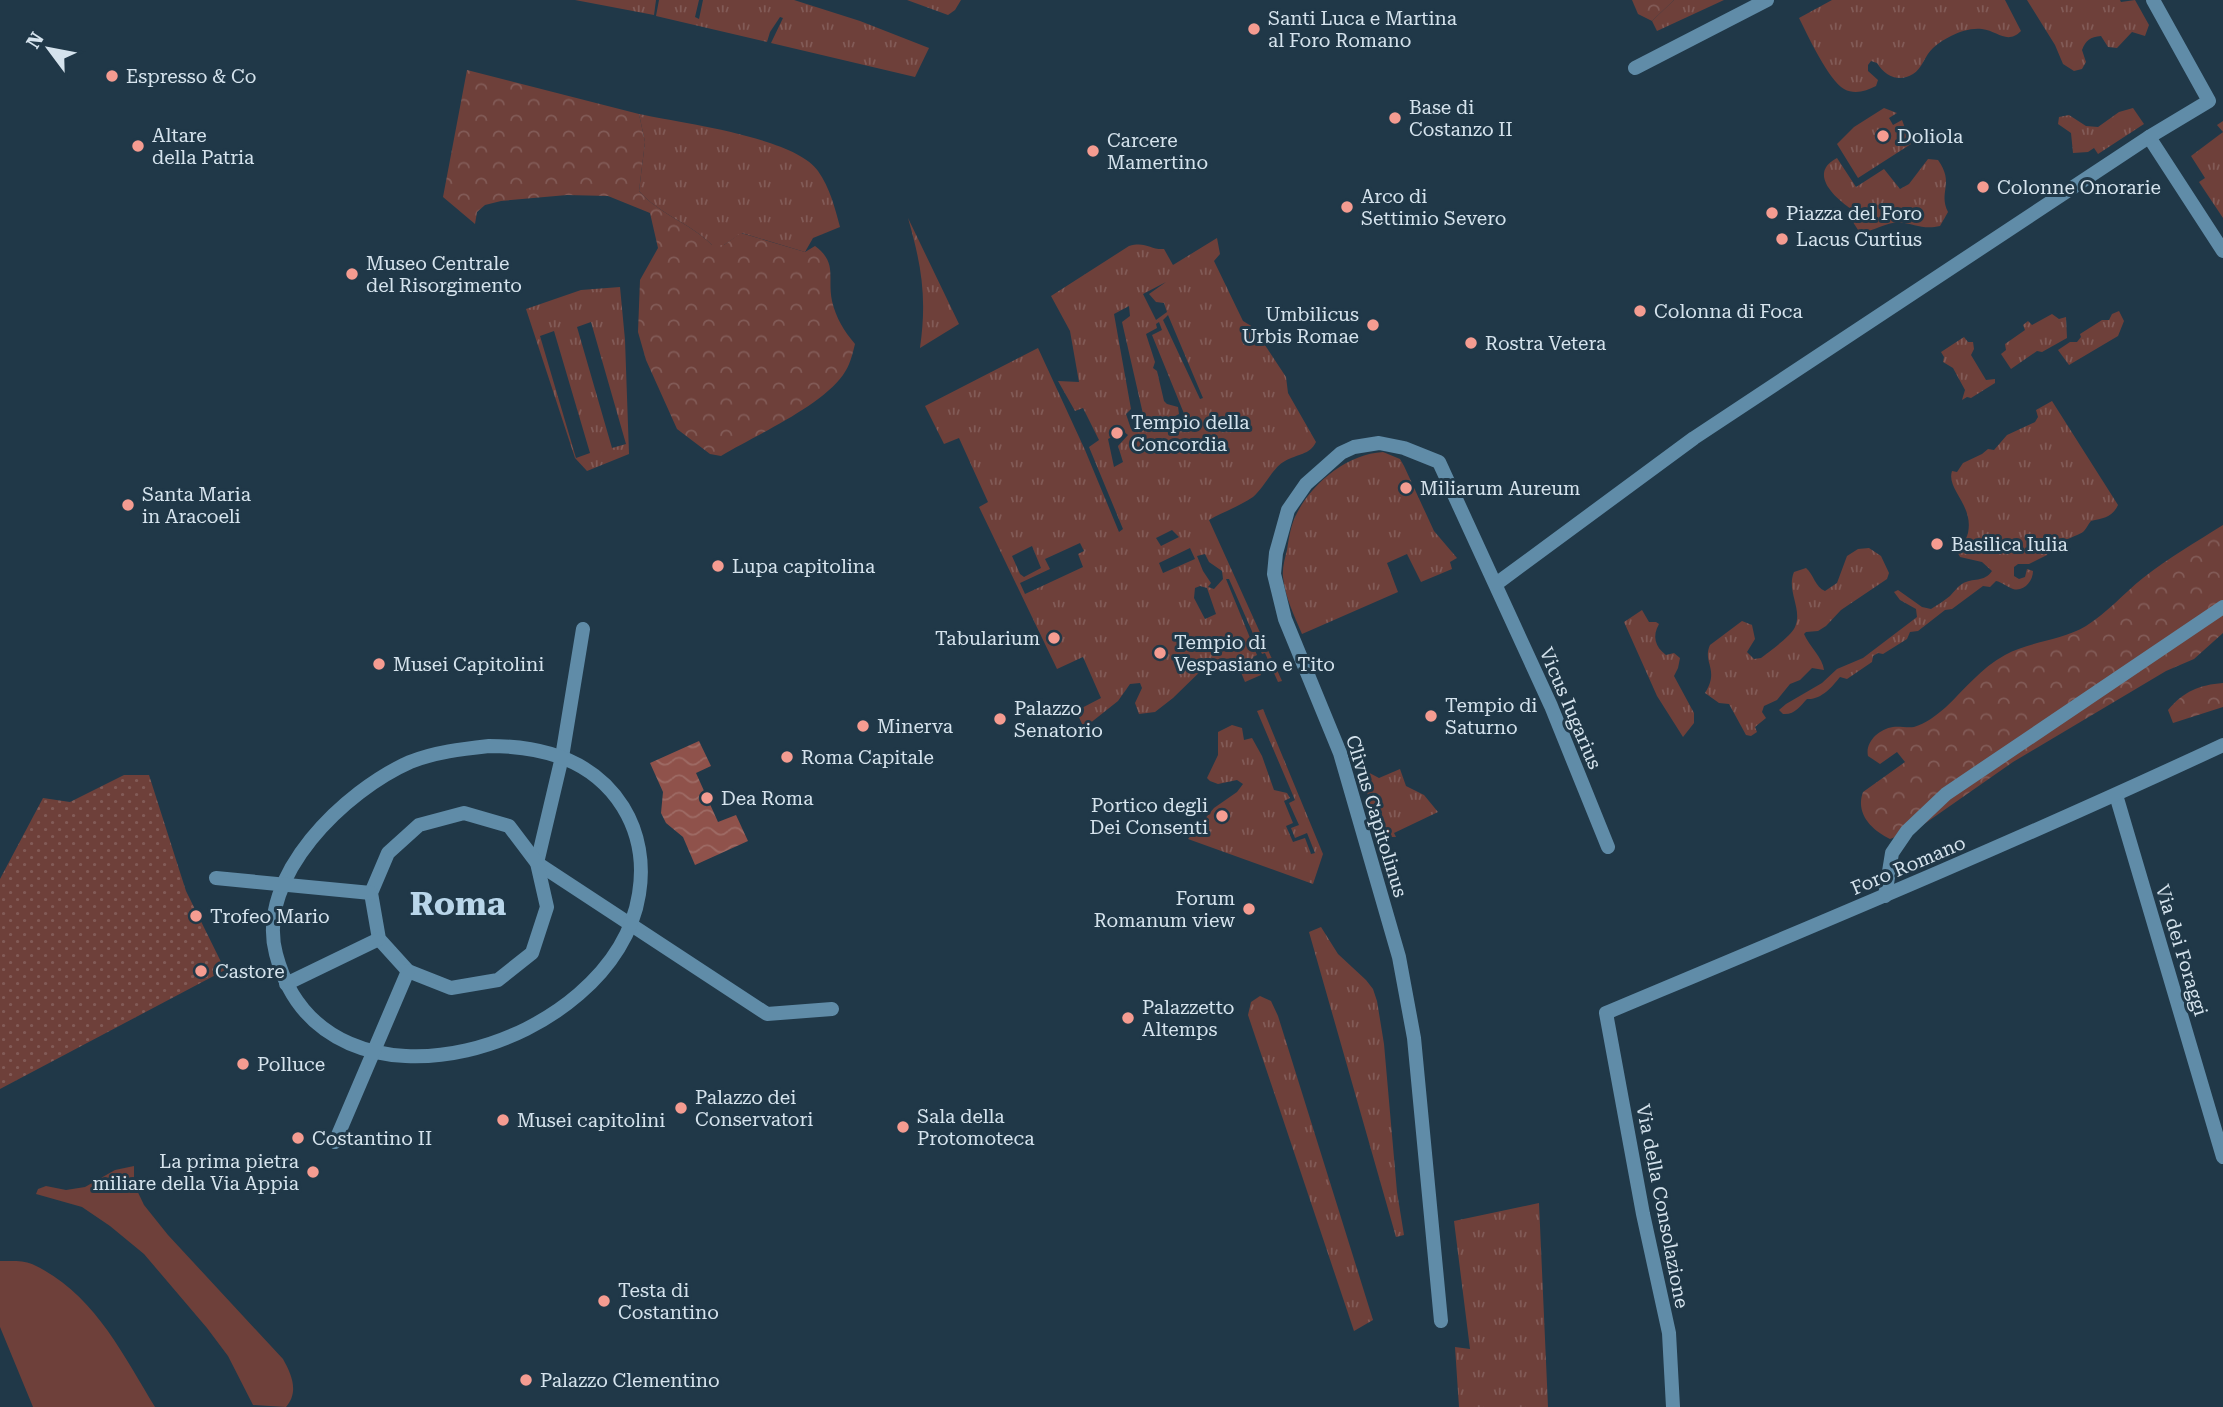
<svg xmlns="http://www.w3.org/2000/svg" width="2223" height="1407" viewBox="0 0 2223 1407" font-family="'Roboto Serif',serif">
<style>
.grass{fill:url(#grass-tufts);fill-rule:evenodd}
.forest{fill:url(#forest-crowns)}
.park{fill:#6e403a}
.garden{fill:url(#garden-dots)}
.water{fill:url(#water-waves)}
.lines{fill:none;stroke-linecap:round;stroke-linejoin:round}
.street{stroke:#608ca8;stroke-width:14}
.poi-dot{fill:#f59c91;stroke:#203848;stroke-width:2.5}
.labels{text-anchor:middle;stroke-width:6;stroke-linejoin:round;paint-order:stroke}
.poi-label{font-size:19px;fill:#d5e3ed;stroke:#203848;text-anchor:start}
.street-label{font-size:19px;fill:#d5e3ed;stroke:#203848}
.town-label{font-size:33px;font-weight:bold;fill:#b9d6ea;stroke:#203848}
</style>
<defs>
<pattern id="grass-tufts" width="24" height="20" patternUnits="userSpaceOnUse" patternTransform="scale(1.75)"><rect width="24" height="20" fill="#6e403a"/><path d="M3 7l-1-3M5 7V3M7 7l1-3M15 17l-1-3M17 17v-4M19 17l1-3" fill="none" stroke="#825b57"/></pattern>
<pattern id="forest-crowns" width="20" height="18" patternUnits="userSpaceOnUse" patternTransform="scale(1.75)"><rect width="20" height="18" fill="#6e403a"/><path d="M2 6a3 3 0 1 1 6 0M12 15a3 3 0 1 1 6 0" fill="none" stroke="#825b57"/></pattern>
<pattern id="garden-dots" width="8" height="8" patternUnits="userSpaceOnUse" patternTransform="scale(1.75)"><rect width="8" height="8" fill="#6e403a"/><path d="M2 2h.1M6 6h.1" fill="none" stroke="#825b57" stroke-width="1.8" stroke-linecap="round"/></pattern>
<pattern id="water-waves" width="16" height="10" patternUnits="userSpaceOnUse" patternTransform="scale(1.75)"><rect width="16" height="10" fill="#8f524b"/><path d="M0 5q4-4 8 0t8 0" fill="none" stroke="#9e6b65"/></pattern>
</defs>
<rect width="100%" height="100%" fill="#203848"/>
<g class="grass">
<path d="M575,0H656L654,15Z"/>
<path d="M659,0H699L695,17L699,19L703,0H794L860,21L929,48L915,77L771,43L783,18L780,17L770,32L767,42L656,16Z"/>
<path d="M907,0H961L955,10L948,15Z"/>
<path d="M1674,0H1724L1657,31L1652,21Z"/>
<path d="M1832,0H2005L2021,31C2007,45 1998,31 1982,29C1971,28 1961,31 1951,36C1945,39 1938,43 1933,48C1925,55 1922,69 1913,74C1899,83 1885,76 1877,63L1871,61L1868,65V71L1878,80L1876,86C1866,91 1855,95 1844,89C1829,81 1807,34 1799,18Z"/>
<path d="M2027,0H2120L2121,2L2135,0L2149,25L2145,36L2132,32L2117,48L2108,47L2101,36C2090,37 2086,40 2082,50L2086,62L2082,69L2074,71L2063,64L2055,45Z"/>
<path d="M1884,108L1897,113L1889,118L1893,125L1902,120L1911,144L1858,178L1837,144L1854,127Z"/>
<path d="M2133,108L2144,124L2098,154L2094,148L2088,152L2073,153L2071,133L2058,124L2059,117L2069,115L2086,126L2098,127L2119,112Z"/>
<path d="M639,114C680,123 795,137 818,171C830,188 835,208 840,227L813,238L805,252L742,233L724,245H712C690,223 659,214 639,191L645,142Z"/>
<path d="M2223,121V218L2199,182L2205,178L2191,156L2223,132L2217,125Z"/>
<path d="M1837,158L1856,187L1884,169L1900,189L1909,184L1928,159L1938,160C1955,184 1938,191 1948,212L1940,226C1924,230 1914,224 1899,222C1888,222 1873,231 1860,233L1851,219V209C1834,197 1808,173 1837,158Z"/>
<path d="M908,218L959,324L920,348C927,298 922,267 908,218Z"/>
<path d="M1217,238L1220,254L1214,261L1243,321L1253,327L1286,377L1288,393L1316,442C1310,455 1297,454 1285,461C1273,467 1264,488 1253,497C1240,506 1223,512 1209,520L1282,681L1278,682L1265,653L1262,654L1229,579H1226L1257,655L1253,657L1261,675L1245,682L1235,658L1212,660L1173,698L1155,712L1139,714L1135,703L1142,688L1140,683L1130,684L1118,701L1084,728L1076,711L1101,698L1083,657L1057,669L979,507L988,502L959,438L944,444L925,406L1038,348L1085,450L1119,532L1123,529L1089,447L1099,440L1083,408L1075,411L1058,381L1079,382L1070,331L1051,296L1129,246C1146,241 1150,250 1164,249L1173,265ZM1166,282L1149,294L1156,302L1164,303L1167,312L1156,320L1143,294ZM1129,306L1130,316L1122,322L1146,427L1131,429L1126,414L1131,409L1114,314ZM1168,315L1203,398L1200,399L1163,320ZM1159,322L1162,330L1152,335L1185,416L1156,429L1155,427L1179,414L1178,407L1167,404L1164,401L1157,371L1153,368L1155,362L1146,334L1157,328L1156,324ZM1123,431L1128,435L1118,446L1123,462L1114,467L1108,439ZM1172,530L1179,537L1161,546L1156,538ZM1080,543L1084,551L1078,554L1083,567L1025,594L1020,583L1050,569L1045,559ZM1032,546L1041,568L1024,577L1020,574L1012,556ZM1190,548L1195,559L1163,573L1159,563ZM1205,554L1209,562L1222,571L1223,579L1214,589L1208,587L1211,583L1203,571L1197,556ZM1200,586L1207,588L1216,614L1205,619L1194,598L1195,588Z"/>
<path d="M620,287L625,340L629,454L587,471L575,458L526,309L581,290ZM591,322L626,444L612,448L577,327ZM554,331L590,453L576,458L540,336Z"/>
<path d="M2119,311L2124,321L2118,336L2069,365L2058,350L2070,342H2077L2081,337L2080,334L2102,320H2109L2112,314Z"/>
<path d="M2052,314L2059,319L2066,317L2067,338L2042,352L2037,351L2011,369L2001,354L2006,350L2005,344L2025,330L2023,325L2028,321L2032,325Z"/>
<path d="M1964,337L1968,342H1973L1974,349L1971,355L1986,380L1995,379V383L1971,398L1967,397L1962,400L1965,390L1953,368L1943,362L1944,357L1941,352Z"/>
<path d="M2052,401L2118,505C2112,518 2103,518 2091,521C2088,524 2087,528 2084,531C2081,535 2056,543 2051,544L2047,555L2029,564H2018L2014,567V576L2019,579L2025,577L2027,569L2033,571C2033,581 2024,592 2013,589C2007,587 2002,582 1996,581L1990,587L1983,586L1952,609L1945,610L1918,631L1910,632L1907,639L1883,654L1878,653L1873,656L1872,662L1847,679L1840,677C1832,687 1821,700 1807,699C1800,706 1795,715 1783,714L1779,710L1786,704L1822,683L1837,669L1863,658L1917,617L1916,609L1900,600L1894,592L1898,590L1922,607L1931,609C1937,605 1944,601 1950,596C1954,592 1957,587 1962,584C1973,577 1984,583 1992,571L1982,562L1960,557L1958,553C1961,546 1966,541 1968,533C1974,505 1946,489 1952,471L1957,472L1963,463L1982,454L1988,449L1994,450L2007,435L2035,422L2038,417L2036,410Z"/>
<path d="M1383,452L1400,459L1404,466L1434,531L1457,558L1450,562L1452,569L1421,582L1407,554L1387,563L1398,592L1302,634C1294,615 1285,597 1283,577C1282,568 1285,558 1287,550C1289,537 1291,524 1297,513C1313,482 1348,454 1383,452Z"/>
<path d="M1869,548L1881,556L1889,573L1887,579L1841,610L1826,626L1818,631L1806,632L1804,634C1809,646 1823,658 1824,670L1812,668L1800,680L1790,684L1777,700L1764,706L1762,712L1766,718L1755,727L1757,732L1751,736L1746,735L1729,704L1719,703L1705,693C1720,669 1702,663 1710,645L1742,621L1752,625L1755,639L1747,652L1754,659L1761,658C1769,652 1791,636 1795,627C1803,609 1786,591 1794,572L1806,568C1814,575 1815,587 1825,591L1837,583L1847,556L1858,549Z"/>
<path d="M1642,610L1649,622H1656L1659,624C1652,636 1655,647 1666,655L1674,653L1680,658L1678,668L1674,676L1694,713V723L1683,737L1657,696L1624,622Z"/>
<path d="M1263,709L1323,854L1313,884L1188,839L1214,808L1237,792L1243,784L1237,780L1218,784L1210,781L1207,778L1218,755V732L1232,725L1242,728L1244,740L1252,738L1262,756L1274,790L1287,793L1290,798L1284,801L1293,823L1286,826L1293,842L1305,838L1311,854L1315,853L1307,833L1295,838L1291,828L1299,825L1289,803L1295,800L1257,711Z"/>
<path d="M1360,768L1379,778L1400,769L1406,786L1424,795L1438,812L1394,833L1396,837H1379Z"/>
<path d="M1321,927L1338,954L1366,980L1373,989L1377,1001L1384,1044L1397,1192L1404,1235L1396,1237L1309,932Z"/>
<path d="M1260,996L1271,1001L1278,1016L1373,1320L1354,1331L1248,1015L1251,1002Z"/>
<path d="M1539,1203L1548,1407H1459L1455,1347L1470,1349L1454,1221Z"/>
</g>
<g class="forest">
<path d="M1632,0H1674L1652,21L1638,14Z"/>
<path d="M467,70L639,114L645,142L639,191C659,214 690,223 712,245H724L741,233L805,252L815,246C838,263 827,277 832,301C836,318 844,331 855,344C852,356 850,365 843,375C820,407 756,435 721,456L710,454L677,429L646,360L638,332L640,280L658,248L650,213L608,196L567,195L501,201L485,205L477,212L475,224L443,197Z"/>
<path d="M2223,525V633L2194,659L2166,671L2013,762L1917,829L1890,839C1872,830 1855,814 1863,792L1905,762L1897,752L1880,764L1868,756C1865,742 1879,729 1893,727C1899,726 1907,728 1914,727C1925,724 1937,715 1946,707C1965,689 1981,668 2005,655C2030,641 2061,641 2086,626C2107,613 2123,594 2143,578C2168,558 2196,542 2223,525Z"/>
<path d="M2223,683V707L2173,723L2168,710C2184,691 2199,685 2223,683Z"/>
</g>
<g class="park">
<path d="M134,1166V1184L144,1205L168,1235L283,1359C292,1375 299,1392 286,1407L253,1405L228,1356L207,1328L144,1254L110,1226L82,1207L36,1194L38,1189L46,1186L66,1190L85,1187L115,1170Z"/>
<path d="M0,1261C10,1261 23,1260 32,1264C93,1292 122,1353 155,1407H33L0,1327Z"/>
</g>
<path class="garden" d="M124,775H149L186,891L225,970L0,1089V879L43,798L70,802Z"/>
<path class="water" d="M699,741L711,766L696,773L718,822L736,815L748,841L695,865L683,837L666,823L661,813L663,792L650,763Z"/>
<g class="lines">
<g class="street">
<path d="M1635,68L1767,0"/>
<path d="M2149,137L2223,251"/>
<path d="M1496,584L1694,438L2149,137L2209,101L2153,0"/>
<path d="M583,629L562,757L537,863L767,1014L832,1009"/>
<path d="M489,746C542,746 593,759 623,807C639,833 644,864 639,894C615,1048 324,1137 276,954C255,876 346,790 410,762C435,752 462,749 489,746Z"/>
<path d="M2116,795L2223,1157"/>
<path d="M464,813L509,826L537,863L547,907L532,953L498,980L451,988L408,971L379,939L371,893L388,853L419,825Z"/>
<path d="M216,878L371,893"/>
<path d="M1885,896L1892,853L1907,831L1946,794L2223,607"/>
<path d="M286,984L379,939"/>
<path d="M335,1142L408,971"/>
<path d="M1441,1321L1414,1038L1399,957L1340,753L1285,619L1274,574L1276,553L1288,510L1306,484L1341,453L1354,447L1379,443L1404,448L1439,462L1551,706L1608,847"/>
<path d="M1673,1407L1669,1333L1643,1214L1606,1013C1813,926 2020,840 2223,745"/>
</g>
</g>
<g class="poi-dot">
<circle cx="1254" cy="29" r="7"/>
<circle cx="112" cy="76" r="7"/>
<circle cx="1395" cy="118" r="7"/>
<circle cx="1883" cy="136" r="7"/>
<circle cx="138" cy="146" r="7"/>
<circle cx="1093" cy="151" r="7"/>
<circle cx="1983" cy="187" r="7"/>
<circle cx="1347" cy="207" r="7"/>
<circle cx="1772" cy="213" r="7"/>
<circle cx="1782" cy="239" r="7"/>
<circle cx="352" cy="274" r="7"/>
<circle cx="1640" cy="311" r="7"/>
<circle cx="1373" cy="325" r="7"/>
<circle cx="1471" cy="343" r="7"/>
<circle cx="1117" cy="433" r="7"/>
<circle cx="1406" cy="488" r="7"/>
<circle cx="128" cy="505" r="7"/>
<circle cx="1937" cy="544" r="7"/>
<circle cx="718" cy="566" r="7"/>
<circle cx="1054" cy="638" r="7"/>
<circle cx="1160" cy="653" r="7"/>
<circle cx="379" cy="664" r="7"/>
<circle cx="1431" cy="716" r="7"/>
<circle cx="1000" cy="719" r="7"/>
<circle cx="863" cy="726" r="7"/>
<circle cx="787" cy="757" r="7"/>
<circle cx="707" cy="798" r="7"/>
<circle cx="1222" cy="816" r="7"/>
<circle cx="1249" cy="909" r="7"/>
<circle cx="196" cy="916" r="7"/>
<circle cx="201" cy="971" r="7"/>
<circle cx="1128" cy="1018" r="7"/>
<circle cx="243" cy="1064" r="7"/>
<circle cx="681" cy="1108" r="7"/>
<circle cx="503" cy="1120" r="7"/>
<circle cx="903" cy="1127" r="7"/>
<circle cx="298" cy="1138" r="7"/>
<circle cx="313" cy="1172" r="7"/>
<circle cx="604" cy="1301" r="7"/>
<circle cx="526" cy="1380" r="7"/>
</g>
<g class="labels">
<g class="poi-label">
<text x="1268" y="25">Santi Luca e Martina<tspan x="1268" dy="22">al Foro Romano</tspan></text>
<text x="126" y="83">Espresso &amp; Co</text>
<text x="1409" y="114">Base di<tspan x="1409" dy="22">Costanzo II</tspan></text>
<text x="152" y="142">Altare<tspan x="152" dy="22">della Patria</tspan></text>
<text x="1897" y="143">Doliola</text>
<text x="1107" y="147">Carcere<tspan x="1107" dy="22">Mamertino</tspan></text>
<text x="1997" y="194">Colonne Onorarie</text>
<text x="1361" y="203">Arco di<tspan x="1361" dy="22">Settimio Severo</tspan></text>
<text x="1786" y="220">Piazza del Foro</text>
<text x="1796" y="246">Lacus Curtius</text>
<text x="366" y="270">Museo Centrale<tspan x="366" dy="22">del Risorgimento</tspan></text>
<text x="1654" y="318">Colonna di Foca</text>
<text x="1359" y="321" text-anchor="end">Umbilicus<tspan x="1359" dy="22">Urbis Romae</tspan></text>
<text x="1485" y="350">Rostra Vetera</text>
<text x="1131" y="429">Tempio della<tspan x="1131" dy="22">Concordia</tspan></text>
<text x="1420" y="495">Miliarum Aureum</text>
<text x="142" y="501">Santa Maria<tspan x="142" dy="22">in Aracoeli</tspan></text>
<text x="1951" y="551">Basilica Iulia</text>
<text x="732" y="573">Lupa capitolina</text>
<text x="1040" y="645" text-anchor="end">Tabularium</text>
<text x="1174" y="649">Tempio di<tspan x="1174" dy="22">Vespasiano e Tito</tspan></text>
<text x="393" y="671">Musei Capitolini</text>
<text x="1445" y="712">Tempio di<tspan x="1445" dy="22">Saturno</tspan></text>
<text x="1014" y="715">Palazzo<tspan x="1014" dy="22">Senatorio</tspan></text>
<text x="877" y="733">Minerva</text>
<text x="801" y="764">Roma Capitale</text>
<text x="721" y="805">Dea Roma</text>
<text x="1208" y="812" text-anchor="end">Portico degli<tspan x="1208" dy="22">Dei Consenti</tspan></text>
<text x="1235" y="905" text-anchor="end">Forum<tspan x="1235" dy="22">Romanum view</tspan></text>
<text x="210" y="923">Trofeo Mario</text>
<text x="215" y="978">Castore</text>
<text x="1142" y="1014">Palazzetto<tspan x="1142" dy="22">Altemps</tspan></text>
<text x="257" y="1071">Polluce</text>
<text x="695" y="1104">Palazzo dei<tspan x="695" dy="22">Conservatori</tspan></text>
<text x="917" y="1123">Sala della<tspan x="917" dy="22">Protomoteca</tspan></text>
<text x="517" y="1127">Musei capitolini</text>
<text x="312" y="1145">Costantino II</text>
<text x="299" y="1168" text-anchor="end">La prima pietra<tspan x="299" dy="22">miliare della Via Appia</tspan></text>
<text x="618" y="1297">Testa di<tspan x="618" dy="22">Costantino</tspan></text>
<text x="540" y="1387">Palazzo Clementino</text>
</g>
<g class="street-label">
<text transform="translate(1571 708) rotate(67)" y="7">Vicus Iugarius</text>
<text transform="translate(1377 816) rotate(73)" y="7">Clivus Capitolinus</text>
<text transform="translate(1908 865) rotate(-23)" y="7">Foro Romano</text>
<text transform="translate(2182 950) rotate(73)" y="7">Via dei Foraggi</text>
<text transform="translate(1663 1206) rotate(79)" y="7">Via della Consolazione</text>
</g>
<g class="town-label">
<text x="458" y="915">Roma</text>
</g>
</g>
<g transform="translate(49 49) rotate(302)" stroke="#203848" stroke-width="5" paint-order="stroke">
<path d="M0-5L12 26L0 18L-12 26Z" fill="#d5e3ed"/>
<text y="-10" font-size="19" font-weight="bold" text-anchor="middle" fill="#d5e3ed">N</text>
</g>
</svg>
